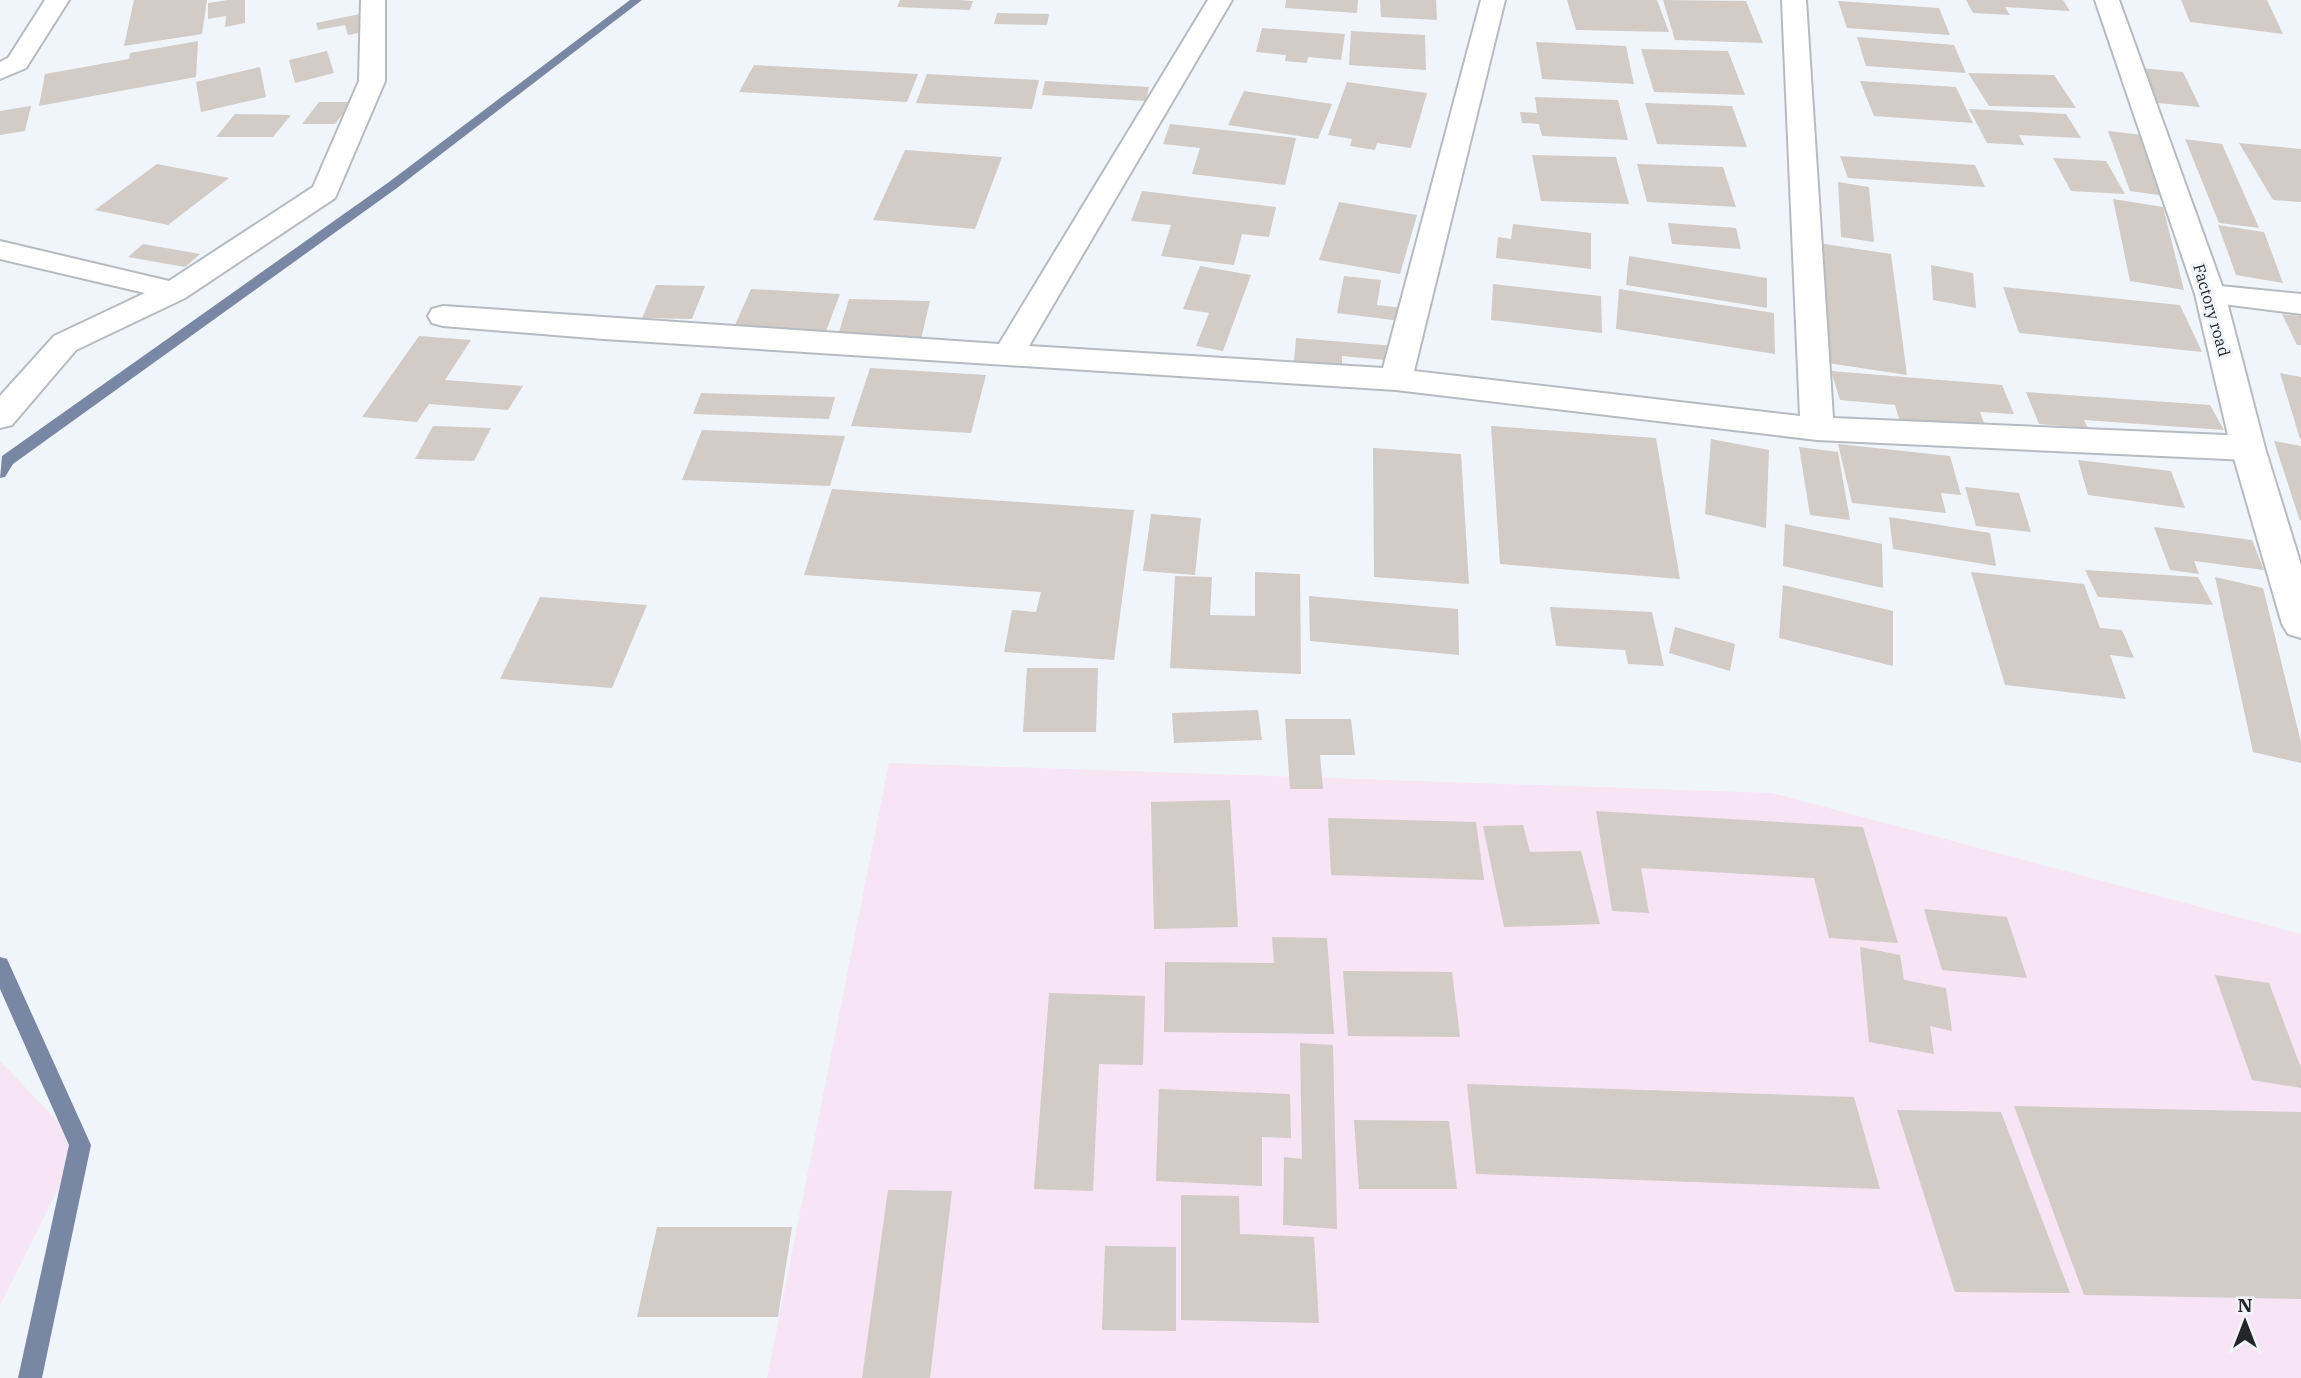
<svg xmlns="http://www.w3.org/2000/svg" width="2301" height="1378" viewBox="0 0 2301 1378" font-family="'IBM Plex Serif',serif">
<style>
.industrial{fill:#f7e4f5}
.lines{fill:none;stroke-linecap:round;stroke-linejoin:round}
.stream{fill:#7987a4;fill-rule:evenodd}
.building{fill:#d2cbc6}
.street-casing{stroke:#b6bbc1;stroke-width:4}
.secondary-casing{stroke:#b6bbc1;stroke-width:4}
.street{fill:#fff;fill-rule:evenodd}
.secondary{fill:#fff;fill-rule:evenodd}
.labels{text-anchor:middle;stroke-width:6;stroke-linejoin:round;paint-order:stroke}
.far-street-label{font-size:16px;fill:#242628;stroke:#f0f5fb}
</style>
<rect width="100%" height="100%" fill="#f0f5fb"/>
<g class="industrial">
<path d="M889,763L1772,793L2301,934V1378H767Z"/>
<path d="M0,1061L80,1145L0,1305Z"/>
</g>
<g class="lines">
<g class="stream">
<path d="M630,0H642L397,188L13,464L5,477L0,478L2,456L389,182Z"/>
<path d="M0,957L7,959L91,1145L42,1378H18L69,1145L0,989Z"/>
</g>
</g>
<g class="building">
<path d="M134,0H207L202,34L124,46Z"/>
<path d="M228,0H245V23L225,27L226,16L208,19V3Z"/>
<path d="M900,0H958L973,1L970,10L897,7Z"/>
<path d="M1286,0H1358L1357,13L1285,8Z"/>
<path d="M1380,0H1436L1437,20L1381,17Z"/>
<path d="M1567,0H1657L1669,32L1576,30Z"/>
<path d="M1663,0L1746,1L1763,43L1675,40Z"/>
<path d="M1966,0H2063L2070,11L2005,7L2010,15L1973,13Z"/>
<path d="M2181,0H2267L2283,34L2190,22Z"/>
<path d="M1838,1L1939,8L1950,35L1847,28Z"/>
<path d="M997,13L1049,14L1047,25L994,24Z"/>
<path d="M360,14L364,32L348,35L345,25L318,30L316,23Z"/>
<path d="M1262,28L1345,34L1341,60L1308,57L1307,63L1285,61L1286,55L1256,52Z"/>
<path d="M1351,31L1425,35L1426,70L1349,65Z"/>
<path d="M1857,37L1954,45L1966,73L1866,66Z"/>
<path d="M198,41L196,77L39,106L45,74L129,59L130,53Z"/>
<path d="M1536,42L1626,46L1634,84L1542,79Z"/>
<path d="M1641,49L1728,51L1745,95L1654,92Z"/>
<path d="M327,51L334,73L295,83L289,60Z"/>
<path d="M754,65L918,74L907,102L739,92Z"/>
<path d="M260,67L266,97L201,112L196,82Z"/>
<path d="M2141,68L2183,72L2200,107L2158,103Z"/>
<path d="M1968,73L2054,75L2076,108L1989,106Z"/>
<path d="M927,74L1039,80L1032,109L916,103Z"/>
<path d="M1045,81L1149,87L1146,101L1042,95Z"/>
<path d="M1860,81L1956,87L1973,123L1874,116Z"/>
<path d="M1347,82L1427,93L1411,148L1377,143L1375,150L1350,146L1352,139L1328,135Z"/>
<path d="M1244,91L1332,104L1318,139L1228,125Z"/>
<path d="M1535,97L1618,100L1628,140L1542,136L1539,124L1522,123L1520,112L1537,113Z"/>
<path d="M319,102H352L335,124H302Z"/>
<path d="M1645,103L1732,106L1747,147L1657,144Z"/>
<path d="M31,106L25,131L0,135V111Z"/>
<path d="M1969,109L2066,114L2081,138L2019,135L2024,145L1987,143Z"/>
<path d="M235,114L291,115L273,137H216Z"/>
<path d="M1170,124L1296,138L1285,185L1192,174L1200,148L1163,144Z"/>
<path d="M2108,131L2142,135L2166,196L2130,191Z"/>
<path d="M2185,139L2222,144L2259,228L2219,223Z"/>
<path d="M2239,143L2301,149V202L2273,200Z"/>
<path d="M905,150L1002,157L975,229L873,220Z"/>
<path d="M1532,155L1616,157L1629,204L1541,201Z"/>
<path d="M1840,156L1975,165L1985,187L1848,178Z"/>
<path d="M2053,158L2106,161L2125,194L2071,191Z"/>
<path d="M157,164L229,178L168,225L95,210Z"/>
<path d="M1637,164L1723,167L1736,207L1647,202Z"/>
<path d="M1838,182L1869,187L1874,242L1841,237Z"/>
<path d="M1142,191L1276,207L1269,237L1242,234L1234,265L1161,256L1171,225L1131,221Z"/>
<path d="M2113,199L2163,207L2184,290L2130,281Z"/>
<path d="M1339,202L1417,215L1400,274L1319,260Z"/>
<path d="M1668,223L1736,228L1741,249L1672,244Z"/>
<path d="M1513,224L1591,233V269L1496,258L1498,237L1511,239Z"/>
<path d="M2218,225L2264,232L2283,283L2236,275Z"/>
<path d="M1818,243L1891,254L1907,375L1828,363Z"/>
<path d="M143,244L200,254L185,267L128,257Z"/>
<path d="M1629,256L1767,278V308L1626,285Z"/>
<path d="M1931,265L1973,273L1976,308L1933,300Z"/>
<path d="M1200,266L1251,275L1223,351L1196,346L1209,313L1183,309Z"/>
<path d="M1344,276L1381,280L1377,305L1403,308L1401,321L1337,313Z"/>
<path d="M1493,284L1601,296L1602,333L1491,320Z"/>
<path d="M656,285L705,286L692,319L642,318Z"/>
<path d="M2003,287L2180,305L2202,352L2019,333Z"/>
<path d="M751,289L840,294L823,339L731,334Z"/>
<path d="M1619,289L1774,313L1775,354L1616,329Z"/>
<path d="M849,299L930,301L920,344L836,342Z"/>
<path d="M2282,314L2301,316V345H2297Z"/>
<path d="M419,336L471,340L445,380L523,386L508,410L429,404L417,422L362,417Z"/>
<path d="M1296,338L1395,346V361L1342,356V365L1294,361Z"/>
<path d="M870,368L986,375L971,433L851,426Z"/>
<path d="M1831,371L2002,385L2014,414L1980,412L1987,432L1901,426L1895,405L1840,400Z"/>
<path d="M2280,373L2301,377V439H2300Z"/>
<path d="M2026,392L2210,405L2224,430L2084,420L2088,428L2039,424Z"/>
<path d="M701,393L835,397L829,419L693,414Z"/>
<path d="M433,426L491,428L474,461L415,459Z"/>
<path d="M1491,426L1656,438L1680,579L1500,564Z"/>
<path d="M702,430L845,436L830,486L682,480Z"/>
<path d="M1711,439L1769,450L1766,528L1705,514Z"/>
<path d="M2274,441L2301,446V520L2300,521Z"/>
<path d="M1838,444L1950,456L1961,495L1941,493L1946,513L1852,503Z"/>
<path d="M1799,447L1838,452L1850,520L1810,515Z"/>
<path d="M1373,448L1461,454L1469,584L1374,577Z"/>
<path d="M2078,460L2171,471L2185,508L2088,495Z"/>
<path d="M1965,487L2019,493L2031,532L1976,526Z"/>
<path d="M832,489L1134,510L1114,660L1004,652L1012,610L1036,612L1041,592L804,575Z"/>
<path d="M1151,514L1201,518L1195,575L1143,571Z"/>
<path d="M1889,517L1990,533L1996,566L1893,549Z"/>
<path d="M1785,524L1882,544L1883,588L1783,566Z"/>
<path d="M2154,527L2252,540L2264,570L2194,561L2199,574L2170,570Z"/>
<path d="M2085,570L2198,577L2213,605L2098,597Z"/>
<path d="M1255,572L1300,574L1301,674L1170,668L1175,576L1212,577L1210,615L1255,616Z"/>
<path d="M1971,572L2084,584L2100,628L2122,630L2134,658L2110,655L2126,699L2005,685Z"/>
<path d="M2215,577L2263,588L2301,742V763L2253,752Z"/>
<path d="M1783,585L1893,611V666L1779,638Z"/>
<path d="M1309,596L1458,609L1459,655L1310,641Z"/>
<path d="M540,597L647,605L612,688L500,679Z"/>
<path d="M1550,607L1652,612L1664,666L1628,664L1625,650L1556,646Z"/>
<path d="M1675,627L1735,644L1730,671L1669,653Z"/>
<path d="M1027,668H1098L1096,732H1023Z"/>
<path d="M1258,710L1262,740L1174,743L1172,713Z"/>
<path d="M1285,719H1351L1355,755H1320L1323,789H1290Z"/>
<path d="M1230,800L1238,927L1154,929L1151,802Z"/>
<path d="M1596,811L1863,827L1898,943L1829,938L1814,878L1641,868L1649,913L1612,911Z"/>
<path d="M1328,818L1476,822L1484,880L1331,875Z"/>
<path d="M1523,825L1530,852L1581,851L1600,924L1504,927L1483,826Z"/>
<path d="M1924,909L2007,917L2027,978L1942,970Z"/>
<path d="M1272,937L1327,938L1334,1034L1164,1032L1165,962L1274,963Z"/>
<path d="M1860,947L1900,955L1904,980L1946,988L1952,1031L1930,1026L1934,1054L1869,1042Z"/>
<path d="M1343,971L1452,972L1460,1037L1348,1036Z"/>
<path d="M2215,975L2269,983L2301,1068V1088L2252,1080Z"/>
<path d="M1049,993L1145,996L1143,1065L1099,1064L1093,1191L1034,1189Z"/>
<path d="M1300,1043L1333,1045L1337,1229L1283,1225L1284,1157L1302,1159Z"/>
<path d="M1467,1084L1854,1097L1880,1189L1476,1174Z"/>
<path d="M1159,1089L1290,1094L1291,1138L1262,1137V1186L1156,1181Z"/>
<path d="M2014,1106L2301,1112V1299L2084,1295Z"/>
<path d="M1897,1110L2001,1112L2070,1293L1955,1292Z"/>
<path d="M1354,1120L1449,1121L1457,1189H1359Z"/>
<path d="M888,1190L952,1191L930,1378H862Z"/>
<path d="M1181,1195L1239,1196L1240,1234L1314,1237L1319,1323L1181,1320Z"/>
<path d="M657,1227H792L778,1317H637Z"/>
<path d="M1105,1246L1176,1247V1331L1102,1330Z"/>
</g>
<g class="lines">
<defs>
<g id="street">
<path d="M45,0H69L26,68L0,79V62L8,58Z"/>
<path d="M361,0H385V81L335,198L185,298L76,350L12,425L0,428V396L54,336L145,293L0,259V241L169,281L313,187L359,81Z"/>
<path d="M1208,0H1232L1029,346L1383,368L1481,0H1505L1414,371L1800,416L1782,0H1806L1833,418L2248,436L2260,440L2265,448L2260,456L2248,460L1817,440L1396,390L604,339L443,326L432,323L428,316L432,309L443,306L999,344Z"/>
<path d="M2210,285L2301,294V314L2199,301L2195,294L2199,287Z"/>
</g>
<path id="secondary" d="M2095,0H2119L2225,294L2265,448L2301,565V638L2288,634L2282,624L2231,448L2195,294Z"/>
</defs>
<use href="#street" class="street-casing"/>
<use href="#secondary" class="secondary-casing"/>
<use href="#street" class="street"/>
<use href="#secondary" class="secondary"/>
</g>
<g class="labels">
<g class="far-street-label">
<text transform="translate(2212 310) rotate(74)" y="6">Factory road</text>
</g>
</g>
<g transform="translate(2245 1322)" stroke="#f0f5fb" stroke-width="5" paint-order="stroke">
<path d="M0-5L12 26L0 18L-12 26Z" fill="#242628"/>
<text y="-10" font-size="19" font-weight="bold" text-anchor="middle" fill="#242628">N</text>
</g>
</svg>
